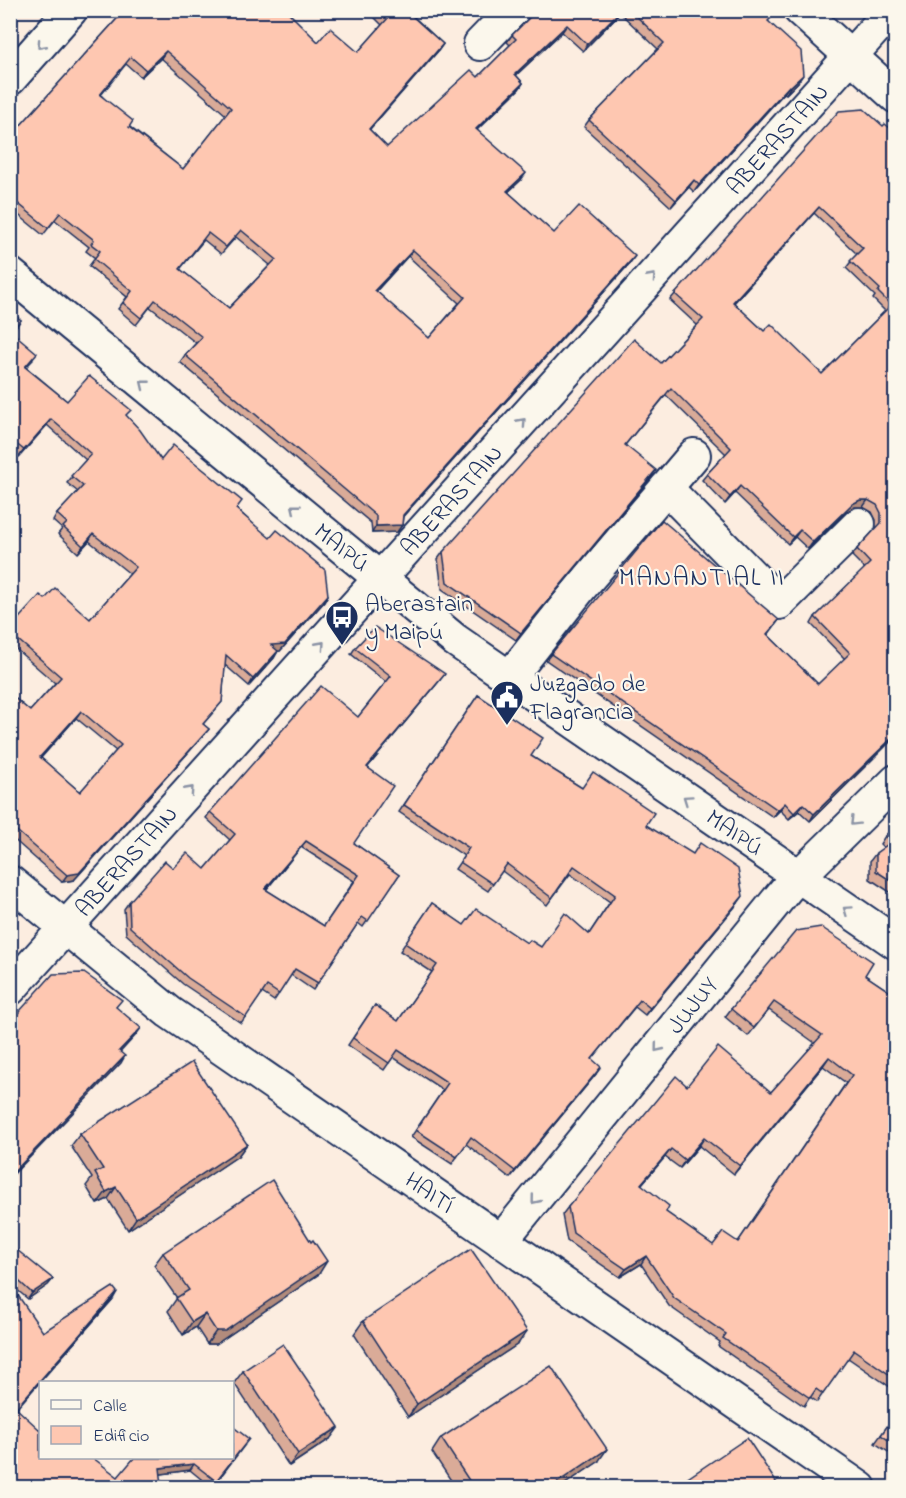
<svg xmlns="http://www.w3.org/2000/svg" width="906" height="1498" viewBox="0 0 906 1498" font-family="'Indie Flower',sans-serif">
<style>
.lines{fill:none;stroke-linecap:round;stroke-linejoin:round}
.minor-casing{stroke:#1b2f5e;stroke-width:36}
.minor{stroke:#fbf7ec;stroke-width:32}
.wall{fill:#daab98;stroke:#1b2f5e;stroke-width:1.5;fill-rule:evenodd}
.shaded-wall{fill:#b28b7c;stroke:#1b2f5e;stroke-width:1.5}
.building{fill:#fec7b1;stroke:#1b2f5e;stroke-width:1.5;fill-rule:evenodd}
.oneway{stroke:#8b93a5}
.labels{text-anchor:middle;stroke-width:4.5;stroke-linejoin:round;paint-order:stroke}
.street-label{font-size:24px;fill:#1b2f5e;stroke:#fbf7ec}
.poi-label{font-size:24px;fill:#1b2f5e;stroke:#fbf7ec;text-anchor:start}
.neighbourhood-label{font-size:26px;letter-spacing:1.5px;fill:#1b2f5e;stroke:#fbf7ec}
</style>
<rect width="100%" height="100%" fill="#fcede0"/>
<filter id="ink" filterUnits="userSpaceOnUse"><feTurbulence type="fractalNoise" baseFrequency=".0167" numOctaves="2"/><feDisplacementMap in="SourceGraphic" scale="12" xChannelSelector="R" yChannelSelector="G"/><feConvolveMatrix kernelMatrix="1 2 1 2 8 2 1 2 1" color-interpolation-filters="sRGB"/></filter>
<g filter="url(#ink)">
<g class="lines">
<defs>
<g id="minor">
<path d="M800,10L896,97"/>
<path d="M480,44L513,10"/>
<path d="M10,79L71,10"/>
<path d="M10,274L455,640L896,943"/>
<path d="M666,488L694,455"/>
<path d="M510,677L581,587L666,488L779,603L859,524"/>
<path d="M10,882L169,1012L860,1488"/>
<path d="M10,989L892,10"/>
<path d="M501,1241L788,887L896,781"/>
</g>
</defs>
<use href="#minor" class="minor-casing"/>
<use href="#minor" class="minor"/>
</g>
<g class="wall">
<path d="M125,10H287L286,11L318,42L358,52L382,25L367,10H421L414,17L443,44L438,51L369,129L387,147L478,77L510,45L507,42L512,35L537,10H763L798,82L786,94L784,93L694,192L689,187L671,207L584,127L589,120L658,49L620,13L583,51L562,32L516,75L523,83L519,89L477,130L521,180L508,192L554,233L630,263L403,516L402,525L397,532L372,533L371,523L180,362L185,355L196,343L150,307L136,325L118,309L127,297L89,266L95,258L86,251L89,247L55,220L43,235L10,208V137ZM161,58L226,115L183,169L130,127L101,95L126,64L141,77ZM236,237L270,265L229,308L180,269L204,240L221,254ZM408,256L459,303L429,338L376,291Z"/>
<path d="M459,10H473L467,17Z"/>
<path d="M883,126L895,132L896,736L810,821L799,811L789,819L780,810L773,817L546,660L551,654L779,620L768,635L818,684L845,659L811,624L815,617L865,569L852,556L857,549L876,528V520L872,512L863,507H855L847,511L808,549L795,537L788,544L735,493L725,504L702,480L707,474L726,454L666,395L625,445L652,476L516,640L442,589L438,559L443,552L661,363L697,325L670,300L675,294ZM814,213L857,254L846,268L875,296L873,299L885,311L822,374L764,331L734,303Z"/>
<path d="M10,312L21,320L12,332L33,360L26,367L67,401L126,416L161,460L237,509L328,595L324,602L280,651H278L274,658L249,686L225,665L222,702L203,724L209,729L204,735L74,880L62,882L10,836V694L30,711L55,683L10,644V628L45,599L90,619L130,574L89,541L78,553L58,534L62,529L53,521L57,514L78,492L67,483L86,460L47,425L19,457L10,450ZM76,718L116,751L80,792L41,758Z"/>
<path d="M355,648L440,680L367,768L354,843L399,875L363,927L358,923L313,990L291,975L274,1001L262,993L241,1023L183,984L126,934L124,909L129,902L173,868L205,869L230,840L206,818L210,812L358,717L386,682L351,654ZM301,847L354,881L324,926L266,890Z"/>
<path d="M478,695L531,756L582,788L646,825L738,903L645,1015L635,1007L592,1059L596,1074L510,1178L466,1144L452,1164L411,1137L443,1090L393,1057L384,1070L348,1045L375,1005L398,1021L432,972L400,951L432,903L464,925L541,947L589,934L610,902L570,874L547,905L502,871L488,891L455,869L464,856L399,812Z"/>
<path d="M896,825V896L870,879V861L876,853L884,848L880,844L885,836Z"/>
<path d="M865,975L896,996V1391L848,1358L817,1402L810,1397L804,1406L718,1346L720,1342L669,1306L641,1264L620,1277L567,1241L562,1215L568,1207L687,1086L771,1092L815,1043L769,1010L748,1036L725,1017L731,1009ZM823,1066L846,1083L738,1242L713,1245L666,1212L641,1185L665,1157L680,1168L699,1146L734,1174Z"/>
<path d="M80,1134L247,1144L238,1156L128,1230L108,1199L97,1204L86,1186L92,1178L71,1146Z"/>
<path d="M163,1253L319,1274L216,1344H207L196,1327L183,1335L168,1311L177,1298L154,1265Z"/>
<path d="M10,1258L53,1279L48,1285L28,1299L10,1284Z"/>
<path d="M113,1299L17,1408L40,1458L118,1477L244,1446L212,1488L190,1470L160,1474L162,1485L160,1488H10V1302L43,1332Z"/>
<path d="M363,1321L518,1344L408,1417L354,1334Z"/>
<path d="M243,1371L330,1439L289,1466L234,1383Z"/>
<path d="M896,1414V1457L875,1443Z"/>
<path d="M441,1438L598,1462L559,1488H456L432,1452Z"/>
</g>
<g class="shaded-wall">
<path d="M621,10H622L620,13L583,51L587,44Z"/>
<path d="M567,25L562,32L510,81L515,74Z"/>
<path d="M443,44L438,51L364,136L369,129Z"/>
<path d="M166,51L161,58L141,77L146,70Z"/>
<path d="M803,75L798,82L786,94L790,87Z"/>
<path d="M523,83L519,89L471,135L476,129Z"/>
<path d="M789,86L784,93L694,192L699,185Z"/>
<path d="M526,173L521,180L502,198L507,191Z"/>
<path d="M694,180L689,187L671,207L676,200Z"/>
<path d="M819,207L814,213L728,309L733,302Z"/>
<path d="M413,250L408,256L371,297L375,290Z"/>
<path d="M635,256L630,263L398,522L403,515Z"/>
<path d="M51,419L47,425L19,457L24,450Z"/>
<path d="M656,470L652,476L516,640L521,633Z"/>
<path d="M740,486L735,493L725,504L730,497Z"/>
<path d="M860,500H868L863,507H855L847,511L808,549L813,542L852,504Z"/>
<path d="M402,525L397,532L372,533L376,526Z"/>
<path d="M800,530L795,537L788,544L793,537Z"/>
<path d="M93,534L89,541L78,553L83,546Z"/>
<path d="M328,595L324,602L280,651L266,652L271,645Z"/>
<path d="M278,651L274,658L249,686L253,679Z"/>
<path d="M445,674L440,680L362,774L367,767Z"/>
<path d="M81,711L76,718L35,764L40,757Z"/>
<path d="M209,729L204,735L74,880L62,882L67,875Z"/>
<path d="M896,734V736L810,821L814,814Z"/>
<path d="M785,803L780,810L773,817L778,810Z"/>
<path d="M803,804L799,811L789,819L794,813Z"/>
<path d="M306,841L301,847L261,896L265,889Z"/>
<path d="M743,896L738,903L645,1015L650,1008Z"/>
<path d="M141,1028L136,1035L115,1058L119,1051Z"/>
<path d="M125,1056L121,1063L10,1178V1176Z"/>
<path d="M829,1057L823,1066L734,1174L740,1166Z"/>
<path d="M601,1067L596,1074L510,1178L515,1171Z"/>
<path d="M704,1138L699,1146L680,1168L685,1160Z"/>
<path d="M247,1144L238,1156L128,1230L136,1218Z"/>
<path d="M671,1149L665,1157L635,1192L641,1184Z"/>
<path d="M116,1187L108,1199L97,1204L106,1192Z"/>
<path d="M646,1256L641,1264L620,1277L626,1269Z"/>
<path d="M327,1261L319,1274L216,1344H207L216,1331Z"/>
<path d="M53,1279L48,1285L28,1299L32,1293Z"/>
<path d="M117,1292L113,1299L11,1414L16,1408Z"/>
<path d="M205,1314L196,1327L183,1335L192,1322Z"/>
<path d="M527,1331L518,1344L408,1417L417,1404Z"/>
<path d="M339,1427L330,1439L289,1466L298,1454Z"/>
<path d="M607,1449L598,1462L559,1488H549Z"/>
<path d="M194,1464L190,1470L155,1475L160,1468Z"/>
<path d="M162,1485L160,1488H141Z"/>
</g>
<g class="building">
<path d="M125,10H286L318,42L330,28L358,52L388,18L379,10H419L413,17L443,44L369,129L387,147L471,70L478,77L516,39L512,35L537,10H621L587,44L567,25L515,74L523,83L476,129L526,173L507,191L554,233L579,206L635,256L403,515L402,525L376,526V516L185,355L202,337L155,300L141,318L123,303L132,291L94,259L100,251L91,244L94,240L60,213L48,228L15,201L10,206V137ZM166,51L231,108L183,169L129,127L133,121L100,95L131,57L146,70ZM241,230L276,259L229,308L180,269L208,233L226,247ZM413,250L465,297L429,338L375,290Z"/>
<path d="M630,10H763L771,18L768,21L801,51L803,75L790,87L789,86L699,185L694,180L676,200L589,120L664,43Z"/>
<path d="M864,109L883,126L885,124L895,132L896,131V734L814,814L803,804L794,813L785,803L778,810L551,654L662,520L779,620L767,634L818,684L850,653L815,617L870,563L857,549L881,523V513L877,505L868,500H860L852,504L813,542L800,530L793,537L740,486L730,497L707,474L731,448L671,388L625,445L656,470L521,633L447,582L443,552L634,339L661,363L703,319L675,294L839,111ZM819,207L863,248L850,261L880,289L878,292L891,305L822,374L771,324L764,331L733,302Z"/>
<path d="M10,312L21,320L11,331L37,353L25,367L67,401L89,376L131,410L126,415L140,430L161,460L173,445L242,501L236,509L270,538L277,530L325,570L328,595L285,644L271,645L278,651L253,679L226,655L222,702L203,724L209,729L79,873L67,875L10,825V694L30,711L61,677L10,633V628L40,595L45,599L55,588L90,619L136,567L93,534L83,546L63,527L67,523L57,514L83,486L71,476L91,454L51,419L24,450L10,439ZM81,711L121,745L80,792L40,757Z"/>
<path d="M10,538L14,541L10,546Z"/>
<path d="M375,627L445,674L367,767L393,786L354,843L399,875L368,921L362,917L318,983L295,969L279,994L267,986L246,1017L188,978L130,927L129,902L165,861L173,868L187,853L205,869L235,834L210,812L321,686L358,717L391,676L355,648ZM306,841L359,875L324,926L265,889Z"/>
<path d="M478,695L543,738L531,756L582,788L593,772L654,813L646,825L693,854L700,843L738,869L743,896L650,1008L640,1000L592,1059L601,1067L515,1171L471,1137L457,1157L416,1130L448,1083L398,1050L389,1063L353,1038L375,1005L398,1021L437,965L405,943L432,903L464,925L476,909L527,943L530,940L541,947L565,913L589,934L615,895L574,866L552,898L507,864L493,884L460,862L469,848L404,805Z"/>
<path d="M896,825V884L876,871V853L891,842L885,836Z"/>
<path d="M821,927L873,962L865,975L896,996V1379L854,1350L823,1394L816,1389L810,1398L723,1338L726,1334L674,1298L646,1256L626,1269L573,1233L568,1207L676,1076L687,1086L718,1047L771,1092L822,1035L774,1002L754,1028L731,1009L796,931ZM829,1057L852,1075L738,1242L723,1232L713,1245L666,1212L669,1206L641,1184L671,1149L685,1160L704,1138L740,1166Z"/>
<path d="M84,973L122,1000L116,1007L141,1028L119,1051L125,1056L10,1176V1022L53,974Z"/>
<path d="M192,1062L247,1144L136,1218L116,1187L106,1192L95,1173L103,1169L80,1134Z"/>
<path d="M272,1180L311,1242L313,1240L327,1261L225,1331H216L205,1314L192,1322L176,1298L189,1290L163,1253Z"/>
<path d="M471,1249L527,1331L417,1404L363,1321Z"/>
<path d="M17,1250L53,1279L32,1293L10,1273V1258Z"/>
<path d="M113,1287L117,1292L16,1408L40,1430V1458H93L118,1477L134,1458H232V1426L249,1439L216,1481L194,1464L160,1468L162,1485L141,1488H10V1302L17,1294L43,1332Z"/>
<path d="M283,1344L339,1427L298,1454L243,1371Z"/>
<path d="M551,1366L607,1449L549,1488H474L441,1438Z"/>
<path d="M896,1414V1445L881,1435Z"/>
<path d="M747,1438L780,1488H673Z"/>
</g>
<defs><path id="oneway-chevron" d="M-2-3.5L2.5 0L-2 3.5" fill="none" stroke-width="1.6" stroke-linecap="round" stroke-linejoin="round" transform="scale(1.5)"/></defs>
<g class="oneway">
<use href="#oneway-chevron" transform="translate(41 45) rotate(132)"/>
<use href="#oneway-chevron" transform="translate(652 277) rotate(-48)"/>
<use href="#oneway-chevron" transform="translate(144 384) rotate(-141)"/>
<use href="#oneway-chevron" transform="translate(522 422) rotate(-48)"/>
<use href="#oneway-chevron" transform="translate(295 508) rotate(-141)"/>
<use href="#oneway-chevron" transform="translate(321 645) rotate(-48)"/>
<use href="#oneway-chevron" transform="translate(190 790) rotate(-48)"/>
<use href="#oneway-chevron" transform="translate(687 799) rotate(-145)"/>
<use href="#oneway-chevron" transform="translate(854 822) rotate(135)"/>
<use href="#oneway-chevron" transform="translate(847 910) rotate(-145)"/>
<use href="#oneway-chevron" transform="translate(658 1048) rotate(129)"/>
<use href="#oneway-chevron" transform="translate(535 1200) rotate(129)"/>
</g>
</g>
<defs>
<symbol id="bus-pin" viewBox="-11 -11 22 30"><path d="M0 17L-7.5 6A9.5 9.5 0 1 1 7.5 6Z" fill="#1b2f5e" stroke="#fbf7ec"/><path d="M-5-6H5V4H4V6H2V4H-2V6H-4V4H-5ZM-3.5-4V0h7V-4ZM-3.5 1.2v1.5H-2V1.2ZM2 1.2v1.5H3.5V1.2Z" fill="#fff"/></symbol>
<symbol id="civic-pin" viewBox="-11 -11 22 30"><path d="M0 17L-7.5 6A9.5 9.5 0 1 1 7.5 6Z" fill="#1b2f5e" stroke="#fbf7ec"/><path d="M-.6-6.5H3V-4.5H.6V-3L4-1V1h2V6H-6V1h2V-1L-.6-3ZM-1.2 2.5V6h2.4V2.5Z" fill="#fff"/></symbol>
</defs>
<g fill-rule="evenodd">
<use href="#bus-pin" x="323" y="598" width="38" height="52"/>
<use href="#civic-pin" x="488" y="678" width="38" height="52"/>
</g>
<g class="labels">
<g class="street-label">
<text transform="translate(777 139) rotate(-48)" y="8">ABERASTAIN</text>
<text transform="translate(451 500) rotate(-48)" y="8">ABERASTAIN</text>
<text transform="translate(342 547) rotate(39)" y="8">MAIPÚ</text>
<text transform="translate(735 832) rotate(35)" y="8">MAIPÚ</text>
<text transform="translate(126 861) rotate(-48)" y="8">ABERASTAIN</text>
<text transform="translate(692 1005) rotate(-51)" y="8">JUJUY</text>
<text transform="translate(430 1192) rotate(35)" y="8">HAITÍ</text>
</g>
<g class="poi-label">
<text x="365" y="611">Aberastain<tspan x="365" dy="28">y Maipú</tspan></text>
<text x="530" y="691">Juzgado de<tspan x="530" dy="28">Flagrancia</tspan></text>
</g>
<g class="neighbourhood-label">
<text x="702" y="585">MANANTIAL II</text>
</g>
</g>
<rect width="906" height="1498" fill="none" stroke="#fbf7ec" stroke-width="36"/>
<rect x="18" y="18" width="870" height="1462" fill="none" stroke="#1b2f5e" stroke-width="2" filter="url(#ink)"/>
<rect x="39" y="1381" width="195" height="78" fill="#fbf7ec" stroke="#a1a7b3" stroke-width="1.5"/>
<rect x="51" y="1400" width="30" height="9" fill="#fbf7ec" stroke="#a1a7b3" stroke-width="1.5"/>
<text x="93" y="1411" font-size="18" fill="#1b2f5e">Calle</text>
<rect x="51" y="1426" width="30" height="18" fill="#fec7b1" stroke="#a1a7b3" stroke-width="1.5"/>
<text x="93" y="1441" font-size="18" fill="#1b2f5e">Edificio</text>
</svg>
